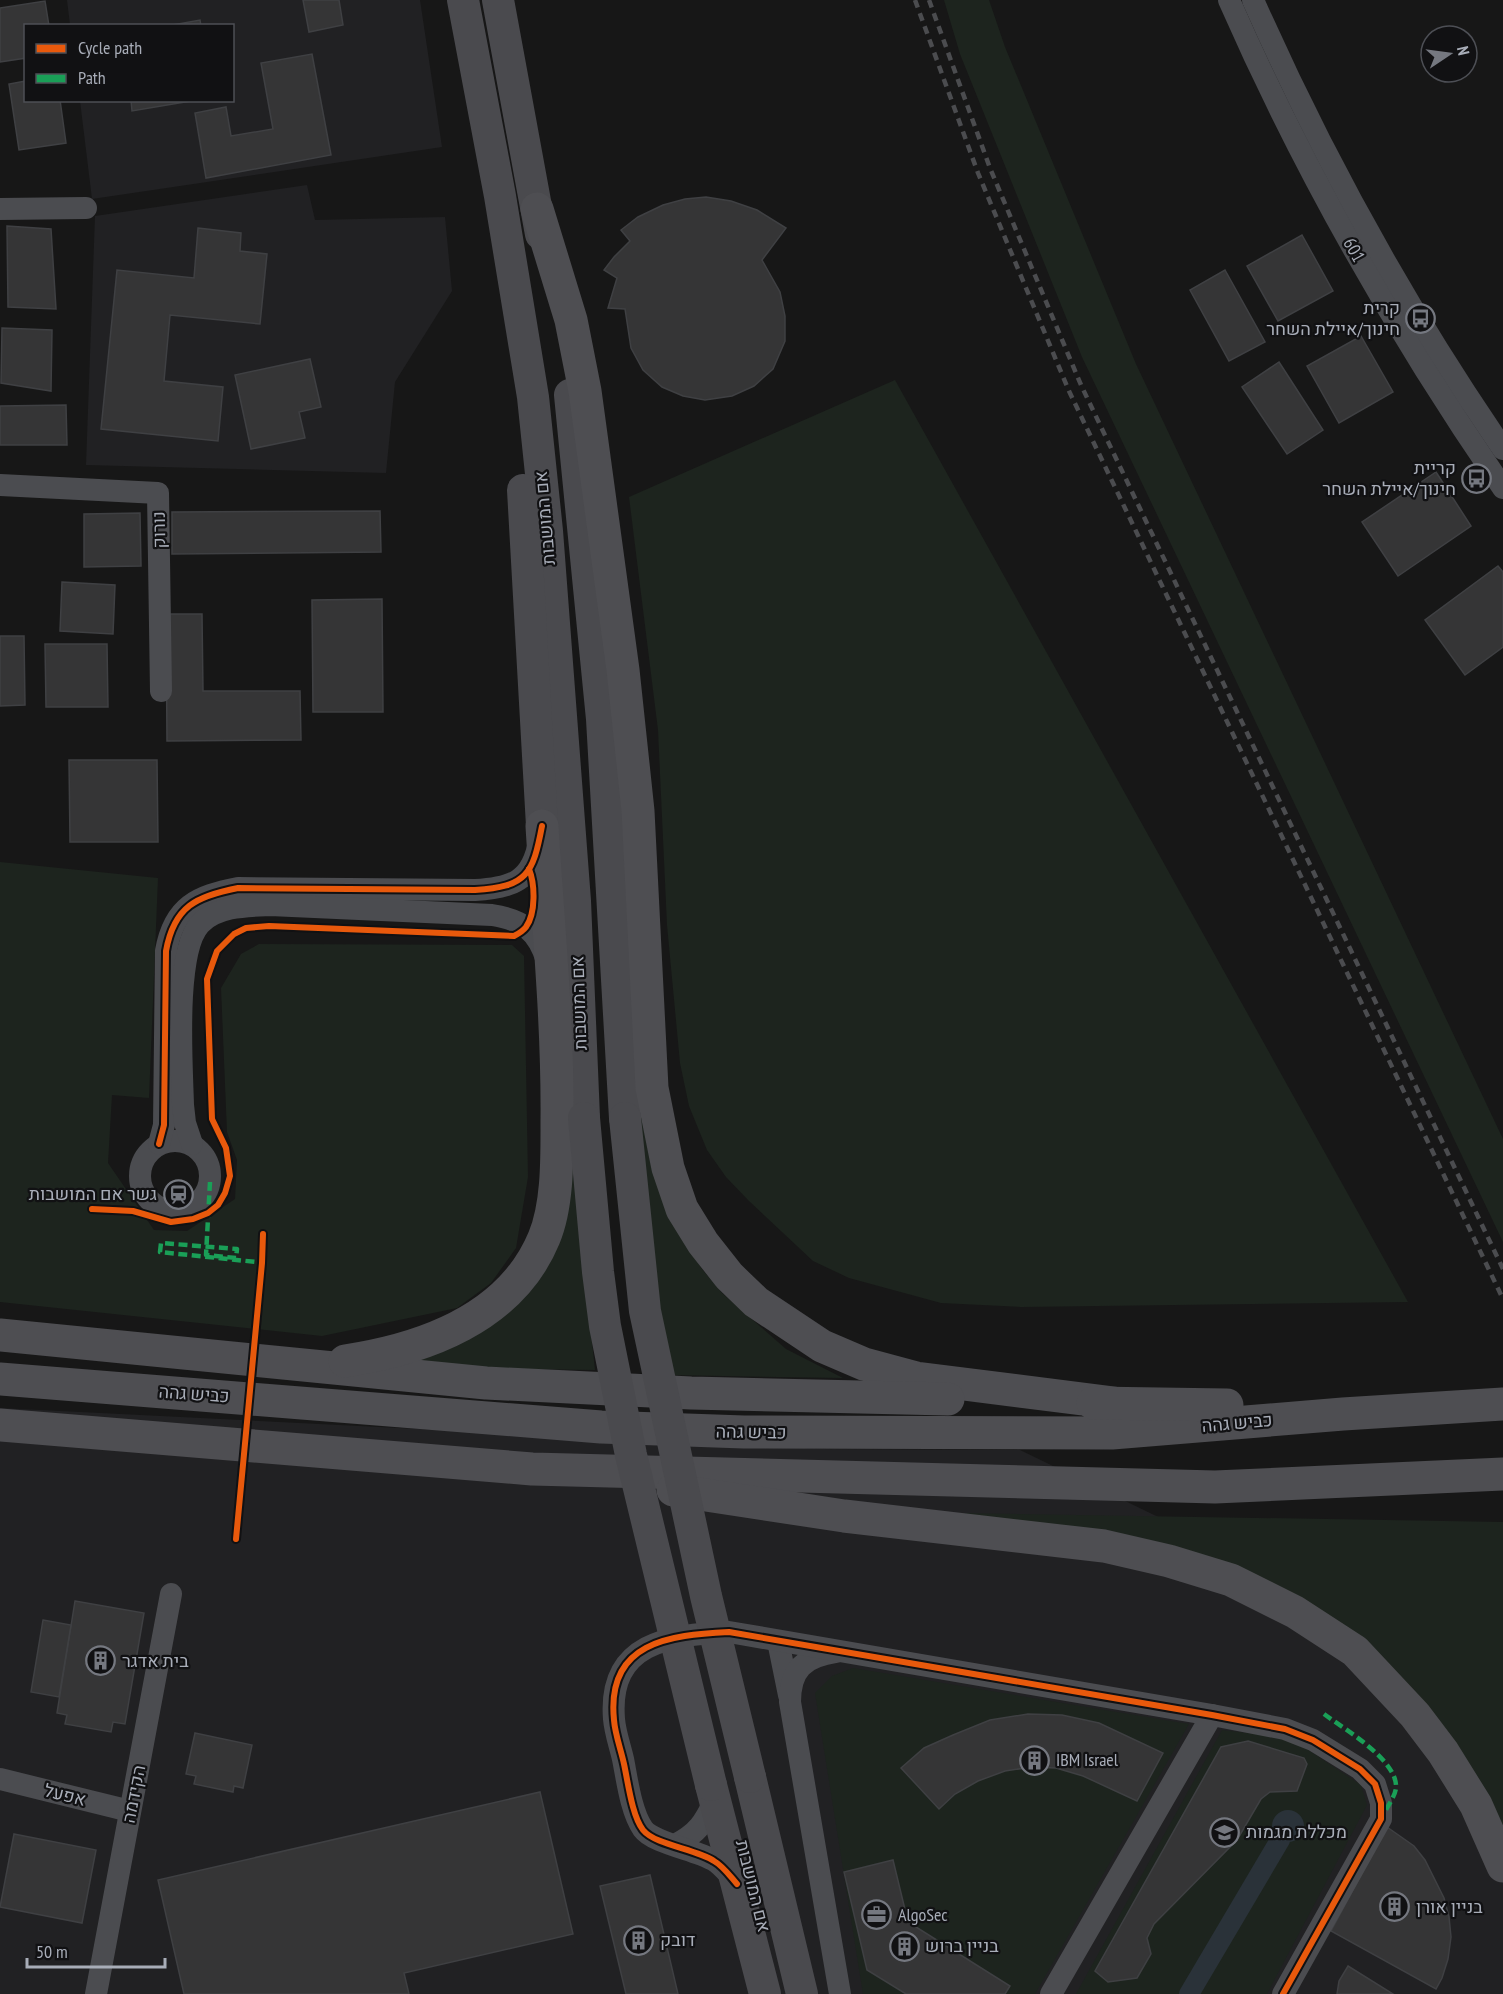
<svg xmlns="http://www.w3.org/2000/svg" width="1503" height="1994" viewBox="0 0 1503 1994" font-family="'PT Sans Narrow',Heebo,sans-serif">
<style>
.built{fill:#212123}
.green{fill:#1d241e}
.water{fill:#2a3239}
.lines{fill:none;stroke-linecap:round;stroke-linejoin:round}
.canal{stroke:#2a3239;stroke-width:20}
.building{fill:#353536;stroke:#3f4043;stroke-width:1.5}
.minor{stroke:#4b4c50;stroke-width:22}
.secondary{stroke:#4a4a4e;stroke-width:32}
.trunk{stroke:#4e4e52;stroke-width:33}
.rail{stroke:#4b4c4f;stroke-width:4.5;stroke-dasharray:8 6;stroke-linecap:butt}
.secondary-bridge{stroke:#4a4a4e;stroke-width:32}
.quiet{stroke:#1a9f57;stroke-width:4.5;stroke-dasharray:9 4.5;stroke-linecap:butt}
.cycleway-casing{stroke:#111113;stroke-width:10}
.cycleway{stroke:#e8590c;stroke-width:6}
.labels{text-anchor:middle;stroke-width:4.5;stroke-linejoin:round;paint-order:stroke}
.street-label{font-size:18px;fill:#a8adb8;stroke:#111113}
.poi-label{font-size:18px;fill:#a8adb8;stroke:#111113;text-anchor:start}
</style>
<rect width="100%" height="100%" fill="#171717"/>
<g class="built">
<path d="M67,0H420L442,147L92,199L80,101L232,100V26L70,25Z"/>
<path d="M307,185L315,220L445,217L452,291L395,382L386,473L86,465L95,216Z"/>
<path d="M0,1408L824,1449L1020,1450L1218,1546L1503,1775V1994H0Z"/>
</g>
<g class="green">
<path d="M944,0H989L1005,47L1136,364L1503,1139V1242L1082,357L960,54Z"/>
<path d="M895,380L1408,1302L1021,1307L941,1303L849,1278L813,1261L749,1201L726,1177L707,1150L689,1106L680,1063L667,925L658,730L629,497Z"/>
<path d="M0,862L158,878L149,1098L112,1095L108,1163L154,1230L187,1231L235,1199L237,1160L227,1132L221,988L241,954L259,944L512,945L524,956L528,1177L516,1248L491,1283L457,1308L322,1336L0,1302Z"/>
<path d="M631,1089L647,1098L685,1242L702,1269L722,1293L786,1349L843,1378L666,1375Z"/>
<path d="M561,1153L579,1155L583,1259L595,1370L405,1367L509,1307Z"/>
<path d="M963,1513L1503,1522V1831L1321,1617Z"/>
<path d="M853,1668L1189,1724L1035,1994H863L815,1693L832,1676Z"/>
<path d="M1222,1730L1290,1738L1361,1785L1367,1805L1267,1994H1076Z"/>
</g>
<circle class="water" cx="1288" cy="1826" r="16"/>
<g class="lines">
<path class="canal" d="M1189,1994L1280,1840"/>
</g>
<g class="building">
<path d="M303,0H339L343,25L309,32Z"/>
<path d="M45,1L49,26H26V58L0,62V8Z"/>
<path d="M200,20L201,26H167Z"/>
<path d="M312,54L331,155L206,178L195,113L226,107L231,136L273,129L261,63Z"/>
<path d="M26,81V100H60L66,143L19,150L9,84Z"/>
<path d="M131,100H197L132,111Z"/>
<path d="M706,197L731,201L757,210L786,228L762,260L780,292L785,316V341L773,369L754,386L732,396L705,400L683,396L662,387L643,370L631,348L625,309L608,308L617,278L604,270L614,257L630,241L621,230L638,217L663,205L685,199Z"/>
<path d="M7,226L51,229L56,309L8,307Z"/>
<path d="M198,228L241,233L240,251L267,254L260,324L170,315L164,381L223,387L218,441L101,429L117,270L194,278Z"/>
<path d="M1302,235L1333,291L1278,321L1247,266Z"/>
<path d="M1225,270L1265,342L1229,361L1190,290Z"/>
<path d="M2,328L52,330L51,391L1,383Z"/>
<path d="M1361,336L1393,392L1339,423L1307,366Z"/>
<path d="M310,359L321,407L299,412L305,438L251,449L235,375Z"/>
<path d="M1279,362L1323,430L1287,454L1242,387Z"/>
<path d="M66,405L67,445H0V406Z"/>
<path d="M1436,472L1471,526L1398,576L1362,522Z"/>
<path d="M380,511L381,552L172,554V512Z"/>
<path d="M140,513L141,566L84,567V514Z"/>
<path d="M1498,566L1503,572V647L1465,675L1425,620Z"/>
<path d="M62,582L115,585L113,634L60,631Z"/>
<path d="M382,599L383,712H313L312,600Z"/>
<path d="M166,614H202L203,691H300L301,740L167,741Z"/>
<path d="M0,636H24L25,705L0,706Z"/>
<path d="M45,644H107L108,707H46Z"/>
<path d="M69,760H157L158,842H70Z"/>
<path d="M75,1601L144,1613L125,1724L113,1722L111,1732L65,1724L67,1715L57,1713Z"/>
<path d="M43,1620L71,1625L59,1697L31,1692Z"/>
<path d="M1028,1714L1062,1715L1099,1723L1163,1753L1137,1801L1083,1776L1056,1768L1032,1767L1005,1771L978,1781L955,1794L939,1809L901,1768L924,1748L953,1735L990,1720Z"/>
<path d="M195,1733L252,1745L243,1788L234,1786L233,1792L194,1784L196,1776L186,1774Z"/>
<path d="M1248,1741L1304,1758L1307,1764L1297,1791L1270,1792L1261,1799L1237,1840L1154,1924L1147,1938L1151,1954L1137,1978L1108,1982L1095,1971L1221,1747Z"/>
<path d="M540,1792L573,1934L404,1973L409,1994H184L158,1880Z"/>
<path d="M1387,1827L1414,1846L1425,1860L1444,1898L1449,1917L1451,1937L1448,1959L1442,1978L1436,1989L1331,1931Z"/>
<path d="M14,1834L96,1850L82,1923L0,1907Z"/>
<path d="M893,1860L908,1922L1010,1986L1005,1994H906L867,1970L844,1872Z"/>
<path d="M650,1875L678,1994H626L600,1886Z"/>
<path d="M1348,1966L1393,1994H1337L1339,1981Z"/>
</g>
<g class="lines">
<g class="minor">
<path d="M1229,0C1304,171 1397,334 1503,488"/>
<path d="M1253,0C1322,156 1406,308 1503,449"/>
<path d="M0,209L86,208"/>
<path d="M0,485L158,493L161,691"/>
<circle cx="175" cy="1176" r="35"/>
<path d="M159,1144L164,1125L166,951C174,906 197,896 238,888L475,890C512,888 532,881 539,842"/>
<path d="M192,1144L185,1123L183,1105C182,1065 174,952 200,924C217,906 247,906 270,905L492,915C523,920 538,931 547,961"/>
<path d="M778,1641L789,1695"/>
<path d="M836,1652C804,1657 790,1669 790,1702L840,1994"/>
<path d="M0,1779L130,1811"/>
<path d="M675,1845C698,1833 704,1823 715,1800"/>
<path d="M736,1882C729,1875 722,1865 713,1860C696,1850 653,1843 643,1829C631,1812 627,1779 623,1759C620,1746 615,1732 614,1719C608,1642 669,1635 729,1632L1212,1715L1285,1729L1313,1740L1360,1769L1375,1784L1381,1803V1819L1283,1994"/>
<path d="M96,1994L171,1594"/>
<path d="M1051,1994L1212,1715"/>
</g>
<g class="secondary">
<path d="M463,0L500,196L533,397L547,531L575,901L584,1118"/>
<path d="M498,0L541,234"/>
<path d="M570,395L602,719L625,1118"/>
<path d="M523,490L542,826"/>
<path d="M750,1777L802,1994"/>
<path d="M711,1785L765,1994"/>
</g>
<g class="trunk">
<path d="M537,209L571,320L585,391L623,670L638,811L652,1088L668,1168L682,1209L703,1243L729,1276L756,1302L822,1346L864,1364L916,1378L1114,1403"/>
<path d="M0,1335L486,1383L691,1393L948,1399"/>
<path d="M345,1361C424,1349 511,1318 544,1238C558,1205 557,1157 557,1121C558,1023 548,924 542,826"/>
<path d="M0,1379L601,1427L744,1432L1112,1433L1343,1414L1503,1404"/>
<path d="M1093,1403L1227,1405"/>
<path d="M0,1425L532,1469L1215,1487L1503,1474"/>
<path d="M673,1490L844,1516L1104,1546L1169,1561L1231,1580L1295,1612L1355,1651L1415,1715L1443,1752L1476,1805L1503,1866"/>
</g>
<g class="rail">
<path d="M915,0L978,173L1069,391L1503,1299"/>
<path d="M929,0L990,168L1081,385L1503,1269"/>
</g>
<g class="secondary-bridge">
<path d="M584,1118L598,1272L605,1326L631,1455L711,1785"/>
<path d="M625,1118L645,1311L706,1596L750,1777"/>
</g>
<g class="quiet">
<path d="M210,1182L206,1255L236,1258L237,1249L161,1243L160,1252L266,1263"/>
<path d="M1324,1714C1344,1729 1398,1760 1396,1788C1395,1796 1388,1806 1384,1813"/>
</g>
<defs>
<g id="cycleway">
<path d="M159,1144L164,1125L166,951C174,906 197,896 238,888L475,890C527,887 533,874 542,826"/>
<path d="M92,1209L133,1211L171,1222L193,1219L208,1213L218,1205L225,1193L230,1176L226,1148L212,1119L207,979L217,951L234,934L246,928L269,926L514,936C518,934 523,931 526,927C536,913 535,884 529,869"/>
<path d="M236,1539L262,1263L263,1234"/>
<path d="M737,1884C730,1876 723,1866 714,1861C696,1849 655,1845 643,1830C632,1816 628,1782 624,1764C621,1750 615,1734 614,1720C606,1642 669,1635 729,1632L1212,1715L1285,1729L1313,1740L1360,1769L1375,1784L1381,1803V1819L1283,1994"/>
</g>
</defs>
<use href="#cycleway" class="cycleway-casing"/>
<use href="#cycleway" class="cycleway"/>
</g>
<defs>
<symbol id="bus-ring" viewBox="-11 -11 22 22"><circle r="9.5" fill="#111113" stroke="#757880" stroke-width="1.5"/><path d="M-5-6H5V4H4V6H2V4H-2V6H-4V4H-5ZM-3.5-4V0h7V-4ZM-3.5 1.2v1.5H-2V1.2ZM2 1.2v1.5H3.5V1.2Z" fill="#757880"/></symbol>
<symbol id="station-ring" viewBox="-11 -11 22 22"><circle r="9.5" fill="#111113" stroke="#757880" stroke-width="1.5"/><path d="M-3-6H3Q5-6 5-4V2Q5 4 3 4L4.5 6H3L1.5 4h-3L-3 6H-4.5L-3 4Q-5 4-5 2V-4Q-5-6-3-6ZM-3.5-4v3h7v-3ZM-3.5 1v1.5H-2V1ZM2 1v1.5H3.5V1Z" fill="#757880"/></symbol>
<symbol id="building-ring" viewBox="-11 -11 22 22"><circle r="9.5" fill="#111113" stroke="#757880" stroke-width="1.5"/><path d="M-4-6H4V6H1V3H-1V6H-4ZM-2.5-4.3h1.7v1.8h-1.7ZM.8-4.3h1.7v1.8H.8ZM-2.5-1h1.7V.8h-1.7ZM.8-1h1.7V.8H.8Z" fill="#757880"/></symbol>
<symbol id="university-ring" viewBox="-11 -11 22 22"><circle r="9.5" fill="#111113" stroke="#757880" stroke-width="1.5"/><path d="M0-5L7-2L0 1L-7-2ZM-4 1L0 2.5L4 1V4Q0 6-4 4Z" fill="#757880"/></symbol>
<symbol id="office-ring" viewBox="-11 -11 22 22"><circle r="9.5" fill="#111113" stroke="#757880" stroke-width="1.5"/><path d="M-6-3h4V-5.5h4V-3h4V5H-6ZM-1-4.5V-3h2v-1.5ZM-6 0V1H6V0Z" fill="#757880"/></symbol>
</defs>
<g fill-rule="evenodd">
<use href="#bus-ring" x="1404" y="302" width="33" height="33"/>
<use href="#bus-ring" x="1460" y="462" width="33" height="33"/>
<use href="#station-ring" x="162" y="1178" width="33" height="33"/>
<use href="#building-ring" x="84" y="1644" width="33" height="33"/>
<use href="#building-ring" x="1018" y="1744" width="33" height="33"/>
<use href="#university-ring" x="1208" y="1816" width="33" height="33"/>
<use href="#building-ring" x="1378" y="1890" width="33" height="33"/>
<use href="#office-ring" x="860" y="1898" width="33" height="33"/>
<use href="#building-ring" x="622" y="1924" width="33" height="33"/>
<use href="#building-ring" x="888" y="1930" width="33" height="33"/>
</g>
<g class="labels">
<g class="street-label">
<text transform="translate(1354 250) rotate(61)" y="6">601</text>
<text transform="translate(545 518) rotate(-95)" y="6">אם המושבות</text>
<text transform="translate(159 530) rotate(-91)" y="6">נורוק</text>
<text transform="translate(579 1003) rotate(-92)" y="6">אם המושבות</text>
<text transform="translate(194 1394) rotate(4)" y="6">כביש גהה</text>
<text transform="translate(1237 1423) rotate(-5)" y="6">כביש גהה</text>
<text transform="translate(751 1432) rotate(1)" y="6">כביש גהה</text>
<text transform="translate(134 1794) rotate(-79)" y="6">הקידמה</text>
<text transform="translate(65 1795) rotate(14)" y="6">אפעל</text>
<text transform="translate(753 1886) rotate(76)" y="6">אם המושבות</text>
</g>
<g class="poi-label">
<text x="1400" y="314" text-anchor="end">קרית<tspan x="1400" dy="21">חינוך/איילת השחר</tspan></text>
<text x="1456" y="474" text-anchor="end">קריית<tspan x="1456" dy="21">חינוך/איילת השחר</tspan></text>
<text x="157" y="1200" text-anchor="end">גשר אם המושבות</text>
<text x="122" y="1667">בית אדגר</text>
<text x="1056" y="1766">IBM Israel</text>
<text x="1246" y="1838">מכללת מגמות</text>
<text x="1416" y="1913">בניין אורן</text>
<text x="898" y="1921">AlgoSec</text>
<text x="660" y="1946">דובק</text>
<text x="925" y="1952">בניין ברוש</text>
</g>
</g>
<rect x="24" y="24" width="210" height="78" fill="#111113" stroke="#4d4f55" stroke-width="1.5"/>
<rect x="36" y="44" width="30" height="9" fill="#e8590c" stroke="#4d4f55" stroke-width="1.5"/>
<text x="78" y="54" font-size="18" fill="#a8adb8">Cycle path</text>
<rect x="36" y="74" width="30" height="9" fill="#1a9f57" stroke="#4d4f55" stroke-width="1.5"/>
<text x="78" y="84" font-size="18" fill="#a8adb8">Path</text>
<g transform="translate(1449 54) rotate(77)"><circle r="28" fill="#111113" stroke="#4d4f55" stroke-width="1.5"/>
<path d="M0-4.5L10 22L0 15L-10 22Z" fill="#757880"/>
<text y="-9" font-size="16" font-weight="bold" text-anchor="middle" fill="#a8adb8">N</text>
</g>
<path d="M27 1958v9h138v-9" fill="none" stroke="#a8adb8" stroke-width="3"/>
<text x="36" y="1958" font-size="18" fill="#a8adb8" stroke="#111113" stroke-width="4.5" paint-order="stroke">50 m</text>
</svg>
